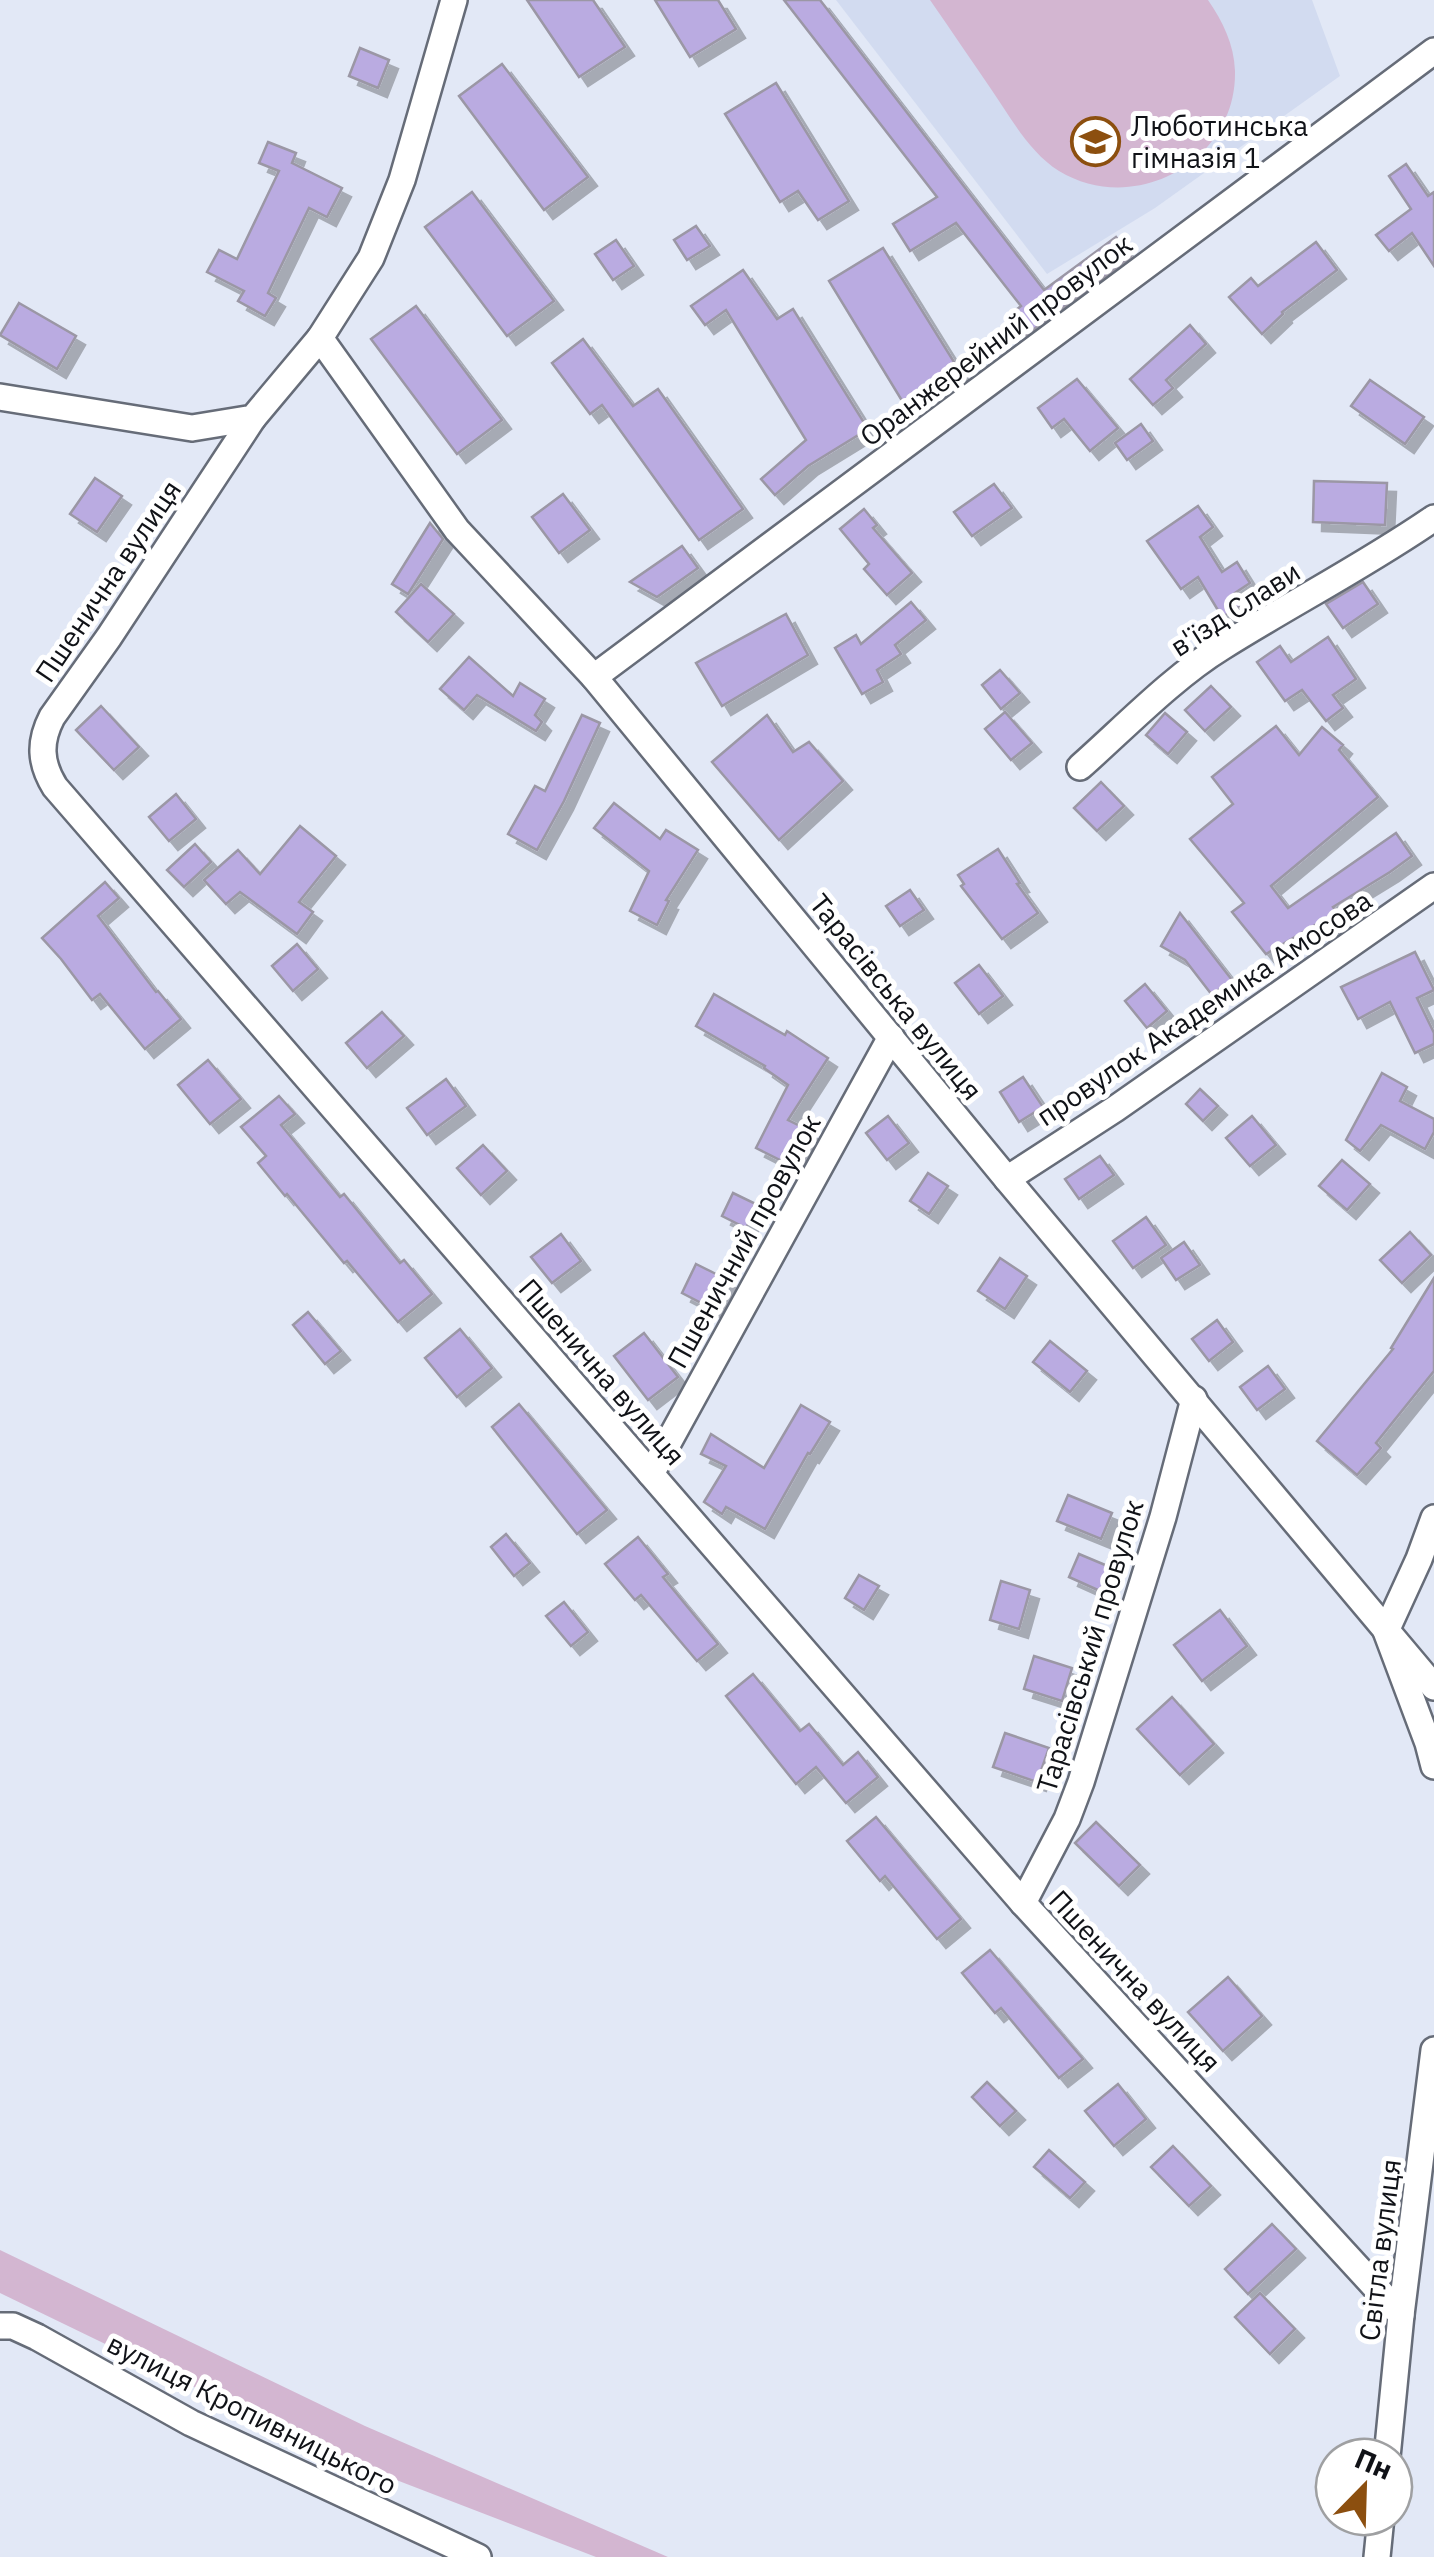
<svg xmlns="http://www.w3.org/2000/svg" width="1434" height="2557" viewBox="0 0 1434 2557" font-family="'IBM Plex Sans',sans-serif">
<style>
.built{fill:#d2dbf0}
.green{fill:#d3b6d1}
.building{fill:#baabe1;stroke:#9b97a5;stroke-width:2.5;filter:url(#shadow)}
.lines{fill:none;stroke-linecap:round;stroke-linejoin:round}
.minor-casing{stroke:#666c78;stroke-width:30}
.minor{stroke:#fff;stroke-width:25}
.labels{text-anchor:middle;stroke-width:10;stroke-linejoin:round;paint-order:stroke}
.poi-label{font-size:28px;fill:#101217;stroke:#fff;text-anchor:start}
.street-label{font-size:28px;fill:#101217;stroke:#fff}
</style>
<defs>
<filter id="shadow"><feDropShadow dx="9" dy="9" stdDeviation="0" flood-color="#0004"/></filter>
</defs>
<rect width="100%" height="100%" fill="#e2e8f6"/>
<path class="built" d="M836,0H1312L1340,76L1155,208L1047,274Z"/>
<g class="green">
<path d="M930,0H1208C1223,22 1234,44 1235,71C1237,161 1135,217 1059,171C1029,152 1011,118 991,89C971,60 951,30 930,0Z"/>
<path d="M0,2250L365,2426L668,2557H596L347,2461L0,2293Z"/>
</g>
<g class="building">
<path d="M527,0H593L625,47L579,77Z"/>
<path d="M655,0H718L736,29L690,57Z"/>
<path d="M784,0H820L1044,290L1116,237L1131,257L1026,335L1011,314L1021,306L956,223L910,251L893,224L937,197Z"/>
<path d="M360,48L389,60L378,88L349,76Z"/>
<path d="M502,64L588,177L544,210L459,96Z"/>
<path d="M776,83L849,201L818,220L798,191L780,202L725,114Z"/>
<path d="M268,142L296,153L292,163L342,188L327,217L309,208L268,293L276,298L265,316L238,301L244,291L207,272L219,250L237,259L279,171L259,163Z"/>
<path d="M1406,164L1428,196L1434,192V266L1412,233L1389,251L1376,235L1411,209L1389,176Z"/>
<path d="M472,192L554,301L507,336L425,227Z"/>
<path d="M696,226L710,246L687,260L674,240Z"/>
<path d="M616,240L634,266L613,280L595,254Z"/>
<path d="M1316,242L1337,270L1282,312L1283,314L1262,334L1229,297L1251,278L1258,286Z"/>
<path d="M883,248L959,370L904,404L829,281Z"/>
<path d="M743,270L777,319L793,309L868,429L808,466L775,495L761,479L806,440L726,310L705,325L691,306Z"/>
<path d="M19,303L76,336L57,369L0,335Z"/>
<path d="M416,306L502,420L457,454L371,339Z"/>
<path d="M1190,325L1206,344L1166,380L1173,388L1153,405L1130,379Z"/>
<path d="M583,339L633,406L658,389L743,509L699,540L602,405L590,414L552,363Z"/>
<path d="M1077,379L1118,428L1090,451L1064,419L1052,428L1038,408Z"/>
<path d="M1370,380L1424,417L1405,444L1351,406Z"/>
<path d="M1141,424L1153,441L1127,460L1115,443Z"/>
<path d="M95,478L122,496L97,532L70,514Z"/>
<path d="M1314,481L1387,483L1385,525L1313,522Z"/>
<path d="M994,484L1012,508L972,536L954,512Z"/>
<path d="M563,494L590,530L559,553L532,517Z"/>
<path d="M1198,506L1213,527L1200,537L1222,572L1237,562L1250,583L1235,593L1242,605L1222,617L1198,577L1181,589L1147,541Z"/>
<path d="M864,509L877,525L873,528L912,573L887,595L864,569L869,564L840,529Z"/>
<path d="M430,523L443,539L408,594L392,584Z"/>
<path d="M682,546L698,568L657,597L630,582Z"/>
<path d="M1363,582L1378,604L1343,628L1326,604Z"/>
<path d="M421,584L454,614L428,642L396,612Z"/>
<path d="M911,602L926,620L895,645L901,654L877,670L883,682L862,694L835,648L856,635L861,644Z"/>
<path d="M786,614L808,655L722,706L696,663Z"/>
<path d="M1328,637L1356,679L1333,695L1343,708L1326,721L1302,690L1285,701L1257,662L1280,646L1291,662Z"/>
<path d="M469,657L513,696L520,683L545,699L535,715L542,722L536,731L477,695L464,710L440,689Z"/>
<path d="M1000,670L1020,693L1001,709L982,685Z"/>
<path d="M1211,686L1231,707L1205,731L1185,710Z"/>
<path d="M101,706L139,747L114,770L76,730Z"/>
<path d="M1005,712L1032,743L1011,760L985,729Z"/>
<path d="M1165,713L1187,732L1168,754L1146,735Z"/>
<path d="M582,715L600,723L564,801L537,850L508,834L535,786L545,791Z"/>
<path d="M767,715L793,752L809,742L843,781L779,840L712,762Z"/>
<path d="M1276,726L1299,755L1322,727L1343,745L1339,750L1378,797L1271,886L1288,908L1396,833L1412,856L1390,872L1333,907L1340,916L1320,931L1315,925L1266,954L1232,912L1244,903L1190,839L1233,804L1212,777Z"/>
<path d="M1101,782L1124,806L1097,831L1074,808Z"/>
<path d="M176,794L196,819L169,841L149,817Z"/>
<path d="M614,803L660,839L666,830L698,850L666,900L669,901L657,925L630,911L649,871L594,828Z"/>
<path d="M300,826L336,856L299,902L313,912L297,934L240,892L226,904L204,880L238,850L260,874Z"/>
<path d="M195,844L211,862L184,887L167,870Z"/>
<path d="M998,849L1020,883L1017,884L1038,913L1002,939L961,886L964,884L958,875Z"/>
<path d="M105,882L119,898L98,916L156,992L158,991L181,1019L145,1049L100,994L92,1000L61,959L42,938Z"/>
<path d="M910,890L924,910L900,926L886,906Z"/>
<path d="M1180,913L1232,980L1212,995L1185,960L1161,946Z"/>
<path d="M297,944L318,969L293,991L272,966Z"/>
<path d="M1415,952L1434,990L1417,998L1434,1033V1044L1415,1053L1390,1002L1358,1019L1341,987Z"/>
<path d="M979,965L1003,996L979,1014L955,983Z"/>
<path d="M1145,984L1167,1011L1147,1028L1125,1001Z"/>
<path d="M714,994L785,1035L787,1031L828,1058L788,1120L808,1130L790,1165L756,1148L788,1085L764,1068L765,1066L696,1026Z"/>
<path d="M382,1012L404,1036L367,1068L346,1043Z"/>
<path d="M208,1060L241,1099L210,1124L178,1085Z"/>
<path d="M1382,1073L1407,1087L1400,1101L1434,1119V1132L1425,1149L1381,1125L1360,1151L1346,1140Z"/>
<path d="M1023,1077L1043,1107L1019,1122L1000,1092Z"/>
<path d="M446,1079L466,1106L427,1135L407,1108Z"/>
<path d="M1200,1089L1218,1106L1203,1121L1186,1104Z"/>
<path d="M279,1096L295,1114L281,1125L340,1197L344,1194L400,1263L404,1260L432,1294L398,1322L347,1261L344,1263L287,1194L285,1196L258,1163L266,1156L241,1127Z"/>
<path d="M888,1116L909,1143L887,1160L866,1133Z"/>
<path d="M1252,1116L1276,1145L1250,1166L1226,1138Z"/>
<path d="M483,1145L507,1171L481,1195L457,1168Z"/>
<path d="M1100,1156L1114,1175L1079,1199L1065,1179Z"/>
<path d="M1342,1160L1370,1184L1347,1210L1319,1186Z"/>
<path d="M928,1173L948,1186L929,1214L910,1201Z"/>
<path d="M733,1193L758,1205L746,1228L722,1216Z"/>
<path d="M1146,1217L1166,1245L1133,1268L1113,1241Z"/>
<path d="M1410,1232L1431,1255L1402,1283L1380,1260Z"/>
<path d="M561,1234L581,1261L552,1283L531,1257Z"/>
<path d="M1184,1242L1200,1265L1176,1280L1161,1258Z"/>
<path d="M1000,1258L1027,1276L1005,1309L978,1291Z"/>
<path d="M696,1264L726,1279L711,1308L682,1293Z"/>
<path d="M1434,1278V1371L1376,1443L1381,1448L1357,1475L1317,1441L1393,1349L1391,1348Z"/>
<path d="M308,1312L341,1351L325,1364L293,1325Z"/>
<path d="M1217,1320L1233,1342L1209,1361L1192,1339Z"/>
<path d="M460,1329L492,1368L457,1397L425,1358Z"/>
<path d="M644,1333L678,1377L648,1400L614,1356Z"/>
<path d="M1050,1341L1087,1371L1070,1392L1033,1362Z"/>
<path d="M1268,1366L1285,1389L1257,1410L1240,1387Z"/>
<path d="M519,1404L607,1510L577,1534L492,1427Z"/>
<path d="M801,1405L830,1422L810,1454L808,1453L765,1529L726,1507L722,1514L704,1502L726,1466L701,1454L711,1434L764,1468Z"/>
<path d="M1068,1495L1112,1513L1101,1539L1057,1521Z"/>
<path d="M506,1534L530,1563L514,1576L491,1547Z"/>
<path d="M638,1537L668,1574L663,1577L718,1644L697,1661L641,1595L635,1600L605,1564Z"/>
<path d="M1079,1554L1110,1567L1100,1591L1069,1577Z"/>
<path d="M859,1575L879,1586L864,1610L845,1598Z"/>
<path d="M1001,1581L1030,1590L1019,1629L990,1620Z"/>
<path d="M564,1602L588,1632L571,1646L546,1616Z"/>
<path d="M1220,1610L1247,1646L1202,1681L1174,1645Z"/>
<path d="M1034,1656L1072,1668L1062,1701L1024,1689Z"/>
<path d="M753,1674L800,1731L809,1724L843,1765L858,1752L878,1777L846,1803L816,1767L796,1784L726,1696Z"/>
<path d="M1172,1697L1214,1744L1180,1775L1137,1729Z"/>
<path d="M1005,1733L1049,1748L1037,1782L993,1767Z"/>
<path d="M876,1817L961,1919L937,1939L885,1876L880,1881L847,1841Z"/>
<path d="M1096,1822L1140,1865L1119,1886L1075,1843Z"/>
<path d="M990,1950L1083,2059L1059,2078L1001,2008L995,2013L962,1973Z"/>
<path d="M1228,1977L1262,2016L1223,2051L1188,2012Z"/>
<path d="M987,2082L1016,2111L1000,2126L972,2097Z"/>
<path d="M1118,2084L1146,2119L1114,2146L1085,2111Z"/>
<path d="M1173,2146L1211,2186L1189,2206L1151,2167Z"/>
<path d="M1049,2150L1085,2182L1070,2198L1034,2167Z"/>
<path d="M1272,2224L1296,2249L1248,2294L1225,2269Z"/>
<path d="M1260,2293L1295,2329L1270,2354L1235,2317Z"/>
</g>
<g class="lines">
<defs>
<g id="minor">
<path d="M320,338L457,530L594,677L1007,1179L1434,1687"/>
<path d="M0,397L192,428L253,418L320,338L371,258L402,180L454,0"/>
<path d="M253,418L109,637L52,717C39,742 40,763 55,787L1023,1903L1401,2315"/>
<path d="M594,677L1434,51"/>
<path d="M1080,767C1123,729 1173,677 1222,647C1292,603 1366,565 1434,518"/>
<path d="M1007,1179L1115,1109L1434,886"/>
<path d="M651,1474L891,1037"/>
<path d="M1434,1518L1419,1559L1386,1631L1428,1743L1434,1766"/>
<path d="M1023,1903L1067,1819L1081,1782L1163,1517L1194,1399"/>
<path d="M0,2326H13L37,2337L191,2423L478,2557"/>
<path d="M1387,2457L1401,2315L1434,2050"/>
<path d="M1377,2557L1381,2517"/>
</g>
</defs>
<use href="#minor" class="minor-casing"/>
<use href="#minor" class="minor"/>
</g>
<defs>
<symbol id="school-ring" viewBox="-11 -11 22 22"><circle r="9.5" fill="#fff" stroke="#8c4f0f" stroke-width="1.5"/><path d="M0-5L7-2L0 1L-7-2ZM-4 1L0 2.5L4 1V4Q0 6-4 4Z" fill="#8c4f0f"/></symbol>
</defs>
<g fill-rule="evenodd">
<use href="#school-ring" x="1068" y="114" width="55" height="55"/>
</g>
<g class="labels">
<g class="poi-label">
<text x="1131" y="136">Люботинська<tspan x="1131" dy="32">гiмназiя 1</tspan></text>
</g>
<g class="street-label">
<text transform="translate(996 340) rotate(-37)" y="10">Оранжерейний провулок</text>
<text transform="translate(108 581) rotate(-56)" y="10">Пшенична вулиця</text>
<text transform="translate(1235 609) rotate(-33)" y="10">в'їзд Слави</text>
<text transform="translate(896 997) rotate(51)" y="10">Тарасівська вулиця</text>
<text transform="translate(1204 1008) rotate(-34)" y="10">провулок Академика Амосова</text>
<text transform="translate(744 1241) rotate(-61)" y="10">Пшеничний провулок</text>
<text transform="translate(602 1372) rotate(49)" y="10">Пшенична вулиця</text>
<text transform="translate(1090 1646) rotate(-73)" y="10">Тарасівський провулок</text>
<text transform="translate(1135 1981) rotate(47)" y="10">Пшенична вулиця</text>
<text transform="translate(1380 2250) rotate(-83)" y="10">Світла вулиця</text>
<text transform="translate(252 2414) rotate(27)" y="10">вулиця Кропивницького</text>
</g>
</g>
<g transform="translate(1364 2487) rotate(23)"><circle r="48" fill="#ffffff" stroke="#9fa0a2" stroke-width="2.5"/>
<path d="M0-8L18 38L0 25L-18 38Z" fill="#8c4f0f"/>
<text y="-15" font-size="28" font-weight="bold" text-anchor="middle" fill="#101217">Пн</text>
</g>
</svg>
